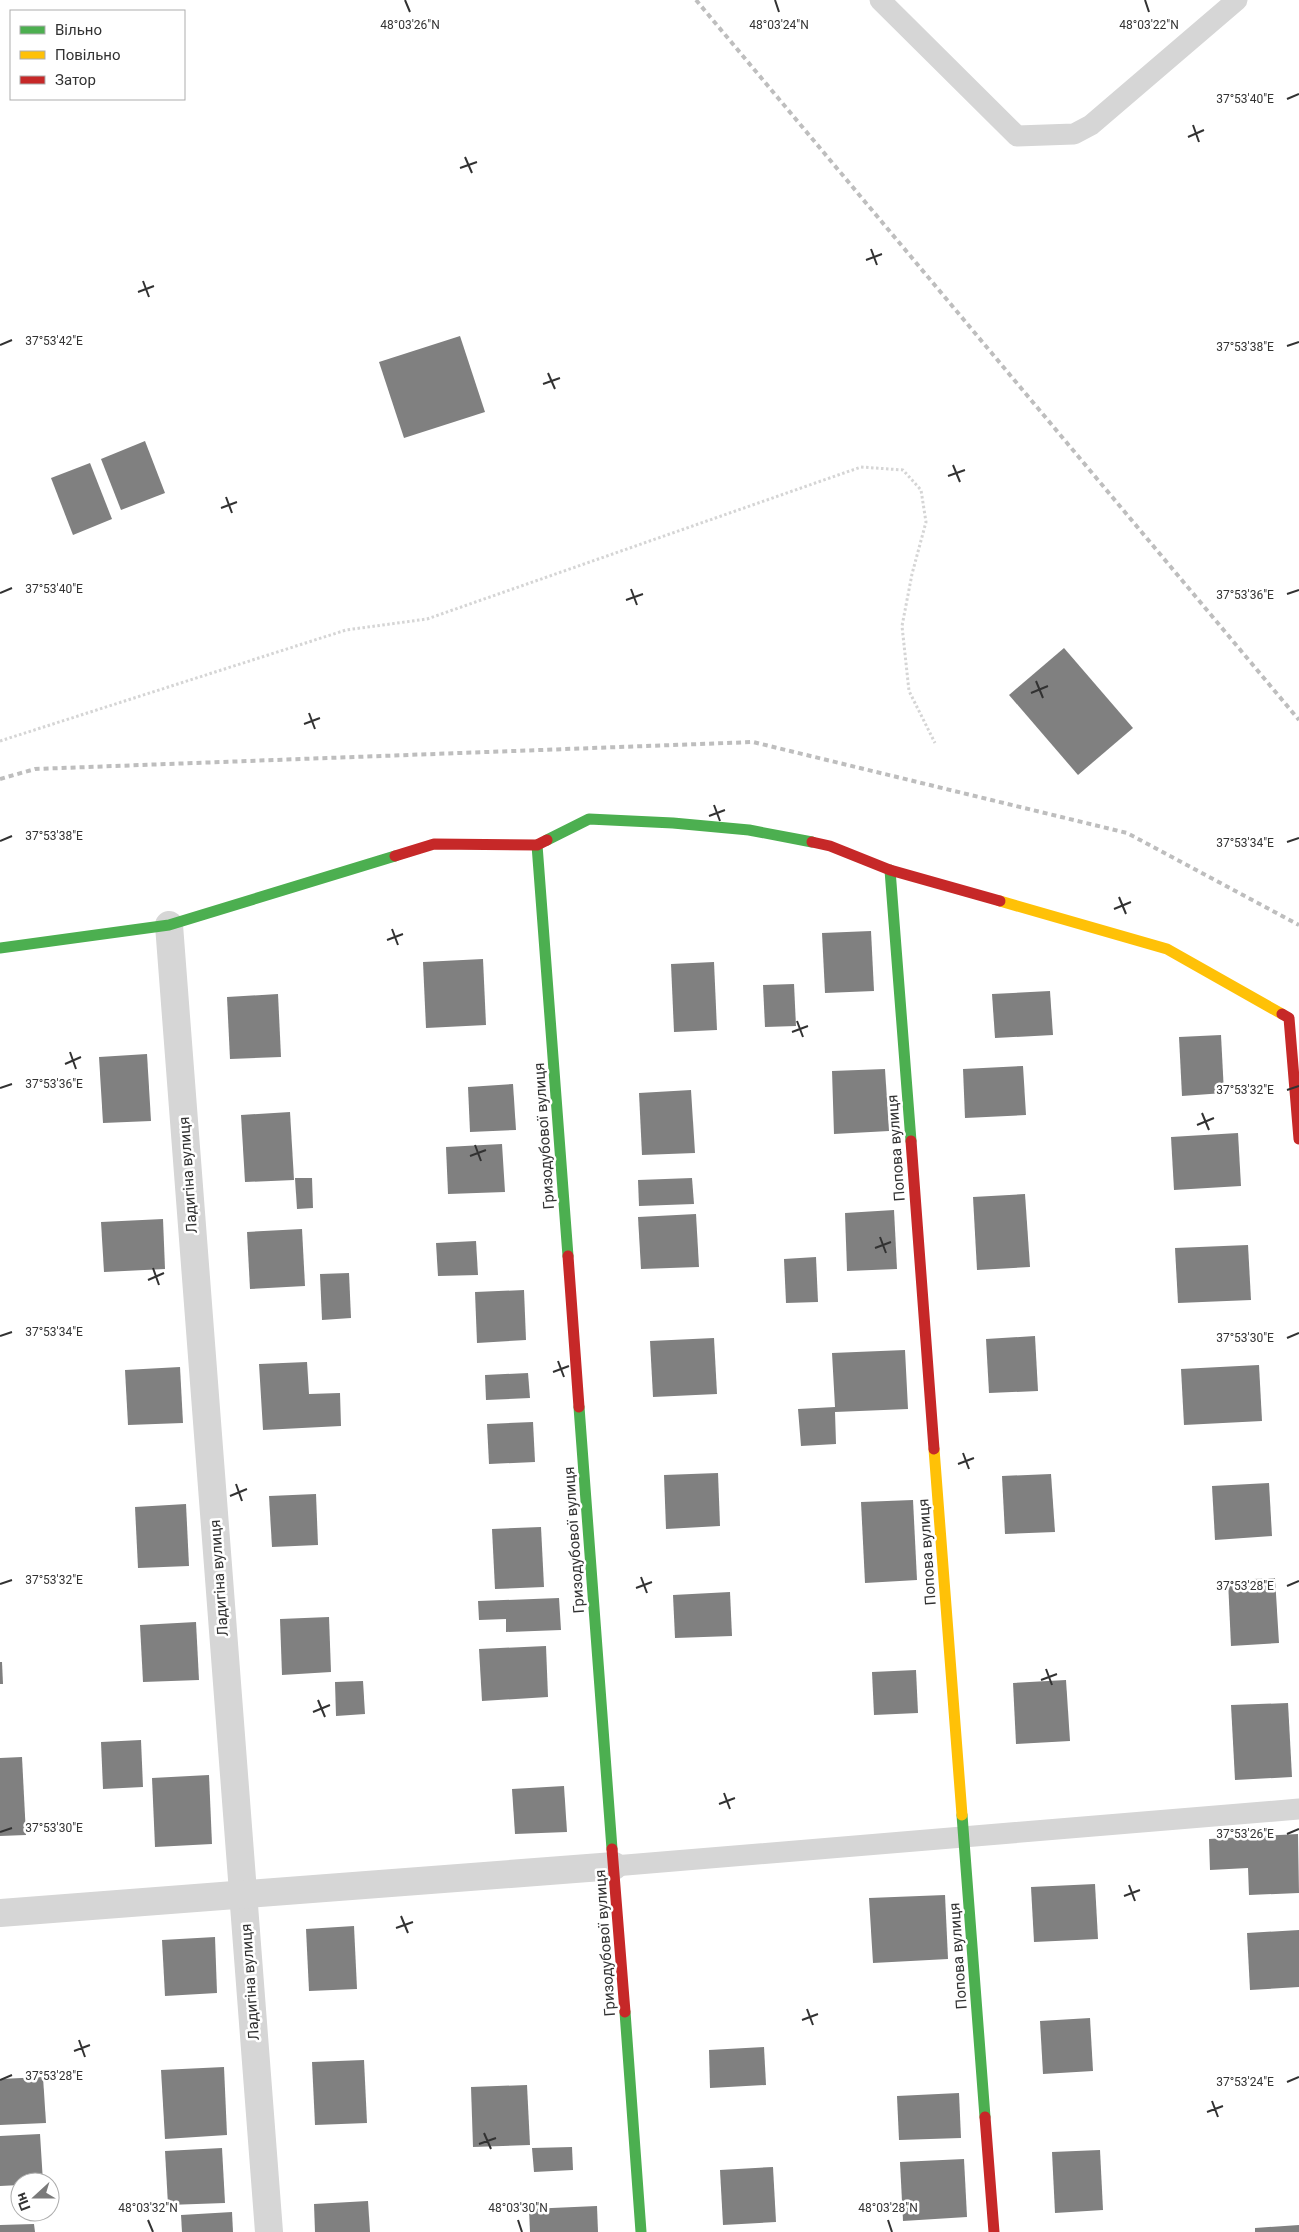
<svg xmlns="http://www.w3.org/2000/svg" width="1299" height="2232" viewBox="0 0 1299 2232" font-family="Roboto,sans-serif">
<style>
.building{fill:#808080}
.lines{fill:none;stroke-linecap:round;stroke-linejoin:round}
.path{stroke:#d5d5d5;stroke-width:3;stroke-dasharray:2.5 2.5;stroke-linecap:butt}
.lane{stroke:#d6d6d6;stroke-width:21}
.street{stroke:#d6d6d6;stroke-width:28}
.fast{stroke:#4caf50;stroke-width:11}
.slow{stroke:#ffc107;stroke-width:11}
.jam{stroke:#c62828;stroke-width:11}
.rail{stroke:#bebebe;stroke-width:4;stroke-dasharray:5 4;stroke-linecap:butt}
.ticks{fill:none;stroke:#323232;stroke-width:2}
.labels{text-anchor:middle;stroke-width:5;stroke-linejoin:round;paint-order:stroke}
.street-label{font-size:15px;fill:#323232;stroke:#fff}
.ticks-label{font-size:12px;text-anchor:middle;fill:#323232;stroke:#fff;stroke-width:5;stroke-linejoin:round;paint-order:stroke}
</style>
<rect width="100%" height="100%" fill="#fff"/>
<g class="building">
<path d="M460,336L485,412L404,438L379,362Z"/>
<path d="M145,441L165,493L121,510L101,459Z"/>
<path d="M90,463L112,519L73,535L51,478Z"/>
<path d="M1064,648L1133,728L1078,775L1009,695Z"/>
<path d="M871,931L874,991L825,993L822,933Z"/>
<path d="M483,959L486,1025L426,1028L423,962Z"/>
<path d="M714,962L717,1030L674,1032L671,964Z"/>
<path d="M794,984L796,1026L765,1027L763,985Z"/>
<path d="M1050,991L1053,1035L995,1038L992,994Z"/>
<path d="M278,994L281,1057L230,1059L227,997Z"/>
<path d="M1221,1035L1224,1093L1182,1096L1179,1037Z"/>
<path d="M147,1054L151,1121L103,1123L99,1057Z"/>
<path d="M1023,1066L1026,1115L965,1118L963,1069Z"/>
<path d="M885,1069L889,1131L834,1134L832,1071Z"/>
<path d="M513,1084L516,1130L470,1132L468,1087Z"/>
<path d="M691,1090L695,1153L642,1155L639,1093Z"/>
<path d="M290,1112L294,1180L245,1182L241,1115Z"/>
<path d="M1238,1133L1241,1186L1174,1190L1171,1137Z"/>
<path d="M502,1144L505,1192L448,1194L446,1147Z"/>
<path d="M295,1178H312L313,1208L297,1209Z"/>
<path d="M692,1178L694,1204L639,1206L638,1180Z"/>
<path d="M1025,1194L1030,1267L977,1270L973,1197Z"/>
<path d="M894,1210L897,1269L847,1271L845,1213Z"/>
<path d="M696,1214L699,1267L641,1269L638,1217Z"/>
<path d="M163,1219L165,1269L104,1272L101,1222Z"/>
<path d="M302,1229L305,1286L250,1289L247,1232Z"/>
<path d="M476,1241L478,1275L438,1276L436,1243Z"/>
<path d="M1248,1245L1251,1300L1178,1303L1175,1248Z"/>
<path d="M816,1257L818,1302L786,1303L784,1259Z"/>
<path d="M349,1273L351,1318L322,1320L320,1274Z"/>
<path d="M524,1290L526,1340L477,1343L475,1292Z"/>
<path d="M1035,1336L1038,1391L989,1393L986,1339Z"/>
<path d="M714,1338L717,1394L653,1397L650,1341Z"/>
<path d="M905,1350L908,1409L835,1412L836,1444L801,1446L798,1409L835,1407L832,1353Z"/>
<path d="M307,1362L309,1394L340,1393L341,1426L263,1430L259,1364Z"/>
<path d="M1259,1365L1262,1421L1184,1425L1181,1369Z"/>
<path d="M180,1367L183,1423L128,1425L125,1370Z"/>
<path d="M528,1373L530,1398L486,1400L485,1375Z"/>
<path d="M533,1422L535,1462L489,1464L487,1424Z"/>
<path d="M718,1473L720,1526L666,1529L664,1475Z"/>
<path d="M1051,1474L1055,1532L1005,1534L1002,1476Z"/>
<path d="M1269,1483L1272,1536L1215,1540L1212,1486Z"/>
<path d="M316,1494L318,1545L272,1547L269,1496Z"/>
<path d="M913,1500L917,1580L865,1583L861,1502Z"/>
<path d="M186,1504L189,1566L138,1568L135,1507Z"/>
<path d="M541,1527L544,1587L495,1589L492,1529Z"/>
<path d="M1275,1578L1279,1643L1231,1646L1228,1580Z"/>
<path d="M730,1592L732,1636L675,1638L673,1595Z"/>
<path d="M559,1598L561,1630L506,1632V1619L479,1620L478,1601Z"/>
<path d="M329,1617L331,1672L282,1675L280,1619Z"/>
<path d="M196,1622L199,1680L143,1682L140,1625Z"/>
<path d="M546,1646L548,1697L482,1701L479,1649Z"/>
<path d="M0,1662H2L3,1684H0Z"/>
<path d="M916,1670L918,1713L874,1715L872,1672Z"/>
<path d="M1066,1680L1070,1741L1016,1744L1013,1683Z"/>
<path d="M363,1681L365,1714L336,1716L335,1682Z"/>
<path d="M1288,1703L1292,1777L1235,1780L1231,1705Z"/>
<path d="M141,1740L143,1787L103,1789L101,1742Z"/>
<path d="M22,1757L26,1835L0,1836V1758Z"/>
<path d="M209,1775L212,1844L155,1847L152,1778Z"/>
<path d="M564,1786L567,1832L515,1834L512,1789Z"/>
<path d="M1298,1834L1299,1893L1249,1895L1248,1868L1210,1870L1209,1839Z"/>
<path d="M1095,1884L1098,1939L1034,1942L1031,1887Z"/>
<path d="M945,1895L948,1959L873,1963L869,1898Z"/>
<path d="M354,1926L357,1989L309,1991L306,1929Z"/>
<path d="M1299,1930V1987L1250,1990L1247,1933Z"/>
<path d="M215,1937L217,1993L165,1996L162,1940Z"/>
<path d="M1090,2018L1093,2071L1043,2074L1040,2021Z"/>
<path d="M764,2047L766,2085L710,2088L709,2050Z"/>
<path d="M364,2060L367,2123L315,2125L312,2062Z"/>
<path d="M224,2067L227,2135L165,2139L161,2070Z"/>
<path d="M43,2077L46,2123L0,2125V2079Z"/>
<path d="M527,2085L530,2145L473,2147L471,2087Z"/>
<path d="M959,2093L961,2138L899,2140L897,2096Z"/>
<path d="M40,2134L43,2182H20V2185L0,2186V2136Z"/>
<path d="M572,2147L573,2170L534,2172L532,2148Z"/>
<path d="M222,2148L225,2203L168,2205L165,2151Z"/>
<path d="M1100,2150L1103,2210L1055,2213L1052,2152Z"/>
<path d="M964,2159L967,2217L903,2221L900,2162Z"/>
<path d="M773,2167L776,2222L723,2225L720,2170Z"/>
<path d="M368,2201L370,2232H315L314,2204Z"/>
<path d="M597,2206L598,2232H530L529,2209Z"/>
<path d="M232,2212L233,2232H182L181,2215Z"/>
<path d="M34,2224L35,2232H0V2225Z"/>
<path d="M1299,2225V2232H1255V2228Z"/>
</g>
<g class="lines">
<path class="path" d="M0,741L346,630L427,619L861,467L903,470L921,490L926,522L912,574L902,626L909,691L935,743"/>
<g class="lane">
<path d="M880,0L1017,136L1074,134L1091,125L1237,0"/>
<path d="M614,1866L1299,1809"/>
</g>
<g class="street">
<path d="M169,925L269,2232"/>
<path d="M0,1913L614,1866"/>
</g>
<g class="fast">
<path d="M547,840L589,819L673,823L749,830L812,842"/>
<path d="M537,845L568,1256"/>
<path d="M890,870L911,1141"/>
<path d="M0,948L169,925L395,856"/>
<path d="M579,1407L612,1849"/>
<path d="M962,1815L985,2117"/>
<path d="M625,2012L641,2232"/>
</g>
<g class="slow">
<path d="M1000,901L1167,949L1282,1014"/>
<path d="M934,1449L962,1815"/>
</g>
<g class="jam">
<path d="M812,842L830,846L890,870L1000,901"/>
<path d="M395,856L434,844L537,845L547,840"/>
<path d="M1282,1014L1289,1018L1299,1139"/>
<path d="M911,1141L934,1449"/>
<path d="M568,1256L579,1407"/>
<path d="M612,1849L625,2012"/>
<path d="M985,2117L994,2232"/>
</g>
<g class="rail">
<path d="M696,0L1299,720"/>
<path d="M0,779L35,769L753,742L1127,833L1299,925"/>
</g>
</g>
<path class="ticks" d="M405,0L410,12M775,0L779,12M1145,0L1149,12M1287,99L1299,94M1193,125L1199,142M1188,137L1204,130M465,157L472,173M460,168L477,162M871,249L877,265M866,260L882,254M143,281L149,297M138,292L154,286M0,345L12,340M1287,346L1299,342M548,373L555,389M543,384L560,378M953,465L960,482M948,476L965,470M226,497L232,513M221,508L237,502M631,589L637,605M0,593L12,588M1287,594L1299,590M626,600L643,594M1036,681L1043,698M1031,693L1048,686M309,713L315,729M304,724L320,718M714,805L720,821M709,816L725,810M0,841L12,836M1287,842L1299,838M1119,897L1126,914M1114,909L1131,902M392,929L398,945M387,940L403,934M797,1021L803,1037M792,1032L808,1026M70,1052L76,1069M65,1064L81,1057M0,1088L12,1084M1287,1090L1299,1086M1202,1113L1209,1130M1197,1125L1214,1118M475,1145L481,1161M470,1156L486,1150M880,1237L886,1253M875,1248L891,1242M153,1268L159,1285M148,1280L164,1273M0,1336L12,1332M1287,1338L1299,1333M558,1361L564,1377M553,1372L569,1366M963,1453L969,1469M958,1464L974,1458M236,1484L242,1501M230,1496L247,1489M641,1577L647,1593M0,1584L12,1580M1287,1586L1299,1581M636,1588L652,1582M1046,1669L1052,1685M1041,1680L1057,1674M318,1700L325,1717M313,1712L330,1705M724,1793L730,1809M719,1804L735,1798M0,1832L12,1828M1287,1834L1299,1829M1129,1885L1135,1901M1124,1896L1140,1890M401,1916L408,1933M396,1928L413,1922M807,2009L813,2025M802,2020L818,2014M79,2040L85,2057M74,2051L90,2045M0,2080L12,2075M1287,2082L1299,2077M1212,2101L1218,2117M1207,2112L1223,2106M484,2133L491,2149M479,2144L496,2138M148,2220L153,2232M518,2220L522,2232M888,2220L892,2232"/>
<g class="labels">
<g class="street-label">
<text transform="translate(544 1136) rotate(-94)" y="5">Гризодубової вулиця</text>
<text transform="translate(896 1148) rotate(-94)" y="5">Попова вулиця</text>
<text transform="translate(188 1175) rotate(-94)" y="5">Ладигіна вулиця</text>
<text transform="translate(574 1540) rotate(-94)" y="5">Гризодубової вулиця</text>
<text transform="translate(927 1552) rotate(-94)" y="5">Попова вулиця</text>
<text transform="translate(219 1578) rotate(-94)" y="5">Ладигіна вулиця</text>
<text transform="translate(605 1943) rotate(-94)" y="5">Гризодубової вулиця</text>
<text transform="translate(958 1956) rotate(-94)" y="5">Попова вулиця</text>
<text transform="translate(250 1982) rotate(-94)" y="5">Ладигіна вулиця</text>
</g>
</g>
<g class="ticks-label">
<text x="410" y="29">48°03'26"N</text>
<text x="779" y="29">48°03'24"N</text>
<text x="1149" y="29">48°03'22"N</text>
<text x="1245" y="103">37°53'40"E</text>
<text x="54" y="345">37°53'42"E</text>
<text x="1245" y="351">37°53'38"E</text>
<text x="54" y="593">37°53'40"E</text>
<text x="1245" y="599">37°53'36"E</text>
<text x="54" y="840">37°53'38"E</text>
<text x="1245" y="847">37°53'34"E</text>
<text x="54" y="1088">37°53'36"E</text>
<text x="1245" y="1094">37°53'32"E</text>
<text x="54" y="1336">37°53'34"E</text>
<text x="1245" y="1342">37°53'30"E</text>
<text x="54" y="1584">37°53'32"E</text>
<text x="1245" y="1590">37°53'28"E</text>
<text x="54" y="1832">37°53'30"E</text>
<text x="1245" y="1838">37°53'26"E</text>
<text x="54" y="2080">37°53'28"E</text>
<text x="1245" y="2086">37°53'24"E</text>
<text x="148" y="2212">48°03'32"N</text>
<text x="518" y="2212">48°03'30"N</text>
<text x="888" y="2212">48°03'28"N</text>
</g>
<rect x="10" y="10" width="175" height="90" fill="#ffffff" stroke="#adadad"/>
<rect x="20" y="26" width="25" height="8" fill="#4caf50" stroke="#adadad"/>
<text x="55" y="35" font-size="15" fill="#323232">Вільно</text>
<rect x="20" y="51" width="25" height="8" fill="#ffc107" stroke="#adadad"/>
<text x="55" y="60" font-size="15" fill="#323232">Повільно</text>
<rect x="20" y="76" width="25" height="8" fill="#c62828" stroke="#adadad"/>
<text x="55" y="85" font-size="15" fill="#323232">Затор</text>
<g transform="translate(35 2197) rotate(249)"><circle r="24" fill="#ffffff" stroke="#adadad"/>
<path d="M0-4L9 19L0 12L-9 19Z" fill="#7a7a7a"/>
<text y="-8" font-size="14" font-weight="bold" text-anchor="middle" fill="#323232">Пн</text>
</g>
</svg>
